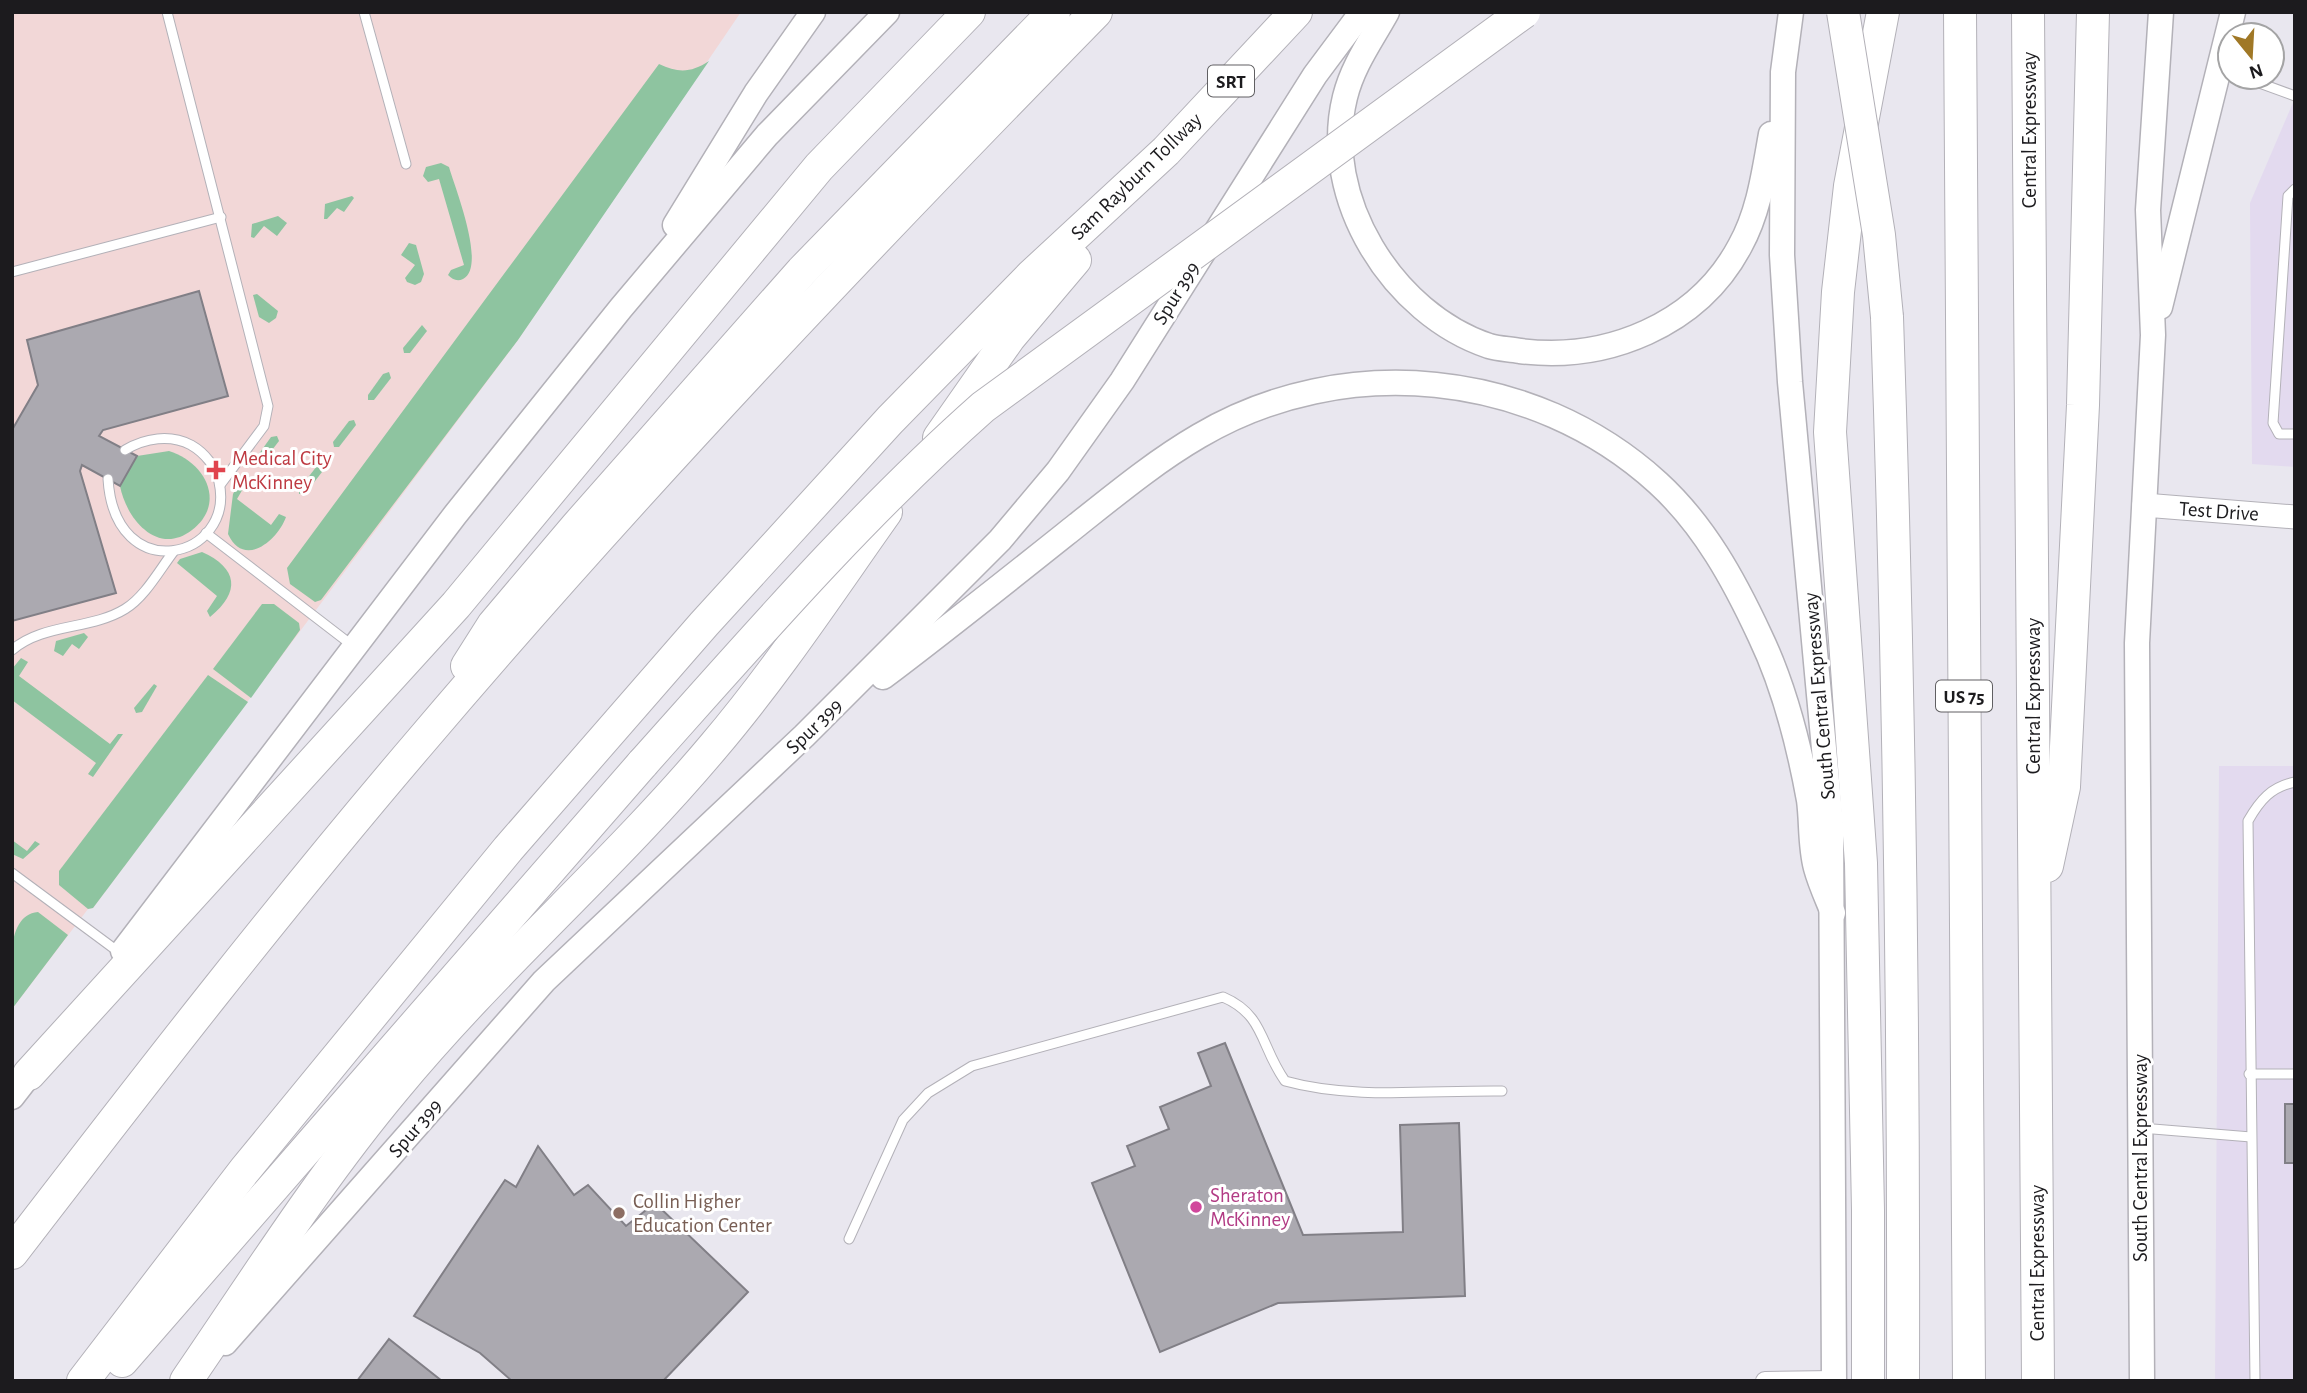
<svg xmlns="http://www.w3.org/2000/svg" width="2307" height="1393" viewBox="0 0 2307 1393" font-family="'Alegreya Sans',sans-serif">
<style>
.commercial{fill:#e3daef}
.medical{fill:#f2d7d7}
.green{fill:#8ec4a0}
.building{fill:#aba9b0;stroke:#817f86;stroke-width:2}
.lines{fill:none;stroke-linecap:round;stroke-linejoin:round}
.service-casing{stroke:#b3b1b8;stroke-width:11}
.minor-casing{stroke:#b3b1b8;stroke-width:20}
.tertiary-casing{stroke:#b3b1b8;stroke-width:25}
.secondary-casing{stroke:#b3b1b8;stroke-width:27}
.motorway-casing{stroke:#b3b1b8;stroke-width:34}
.service{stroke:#fff;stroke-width:9}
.minor{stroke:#fff;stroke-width:18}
.tertiary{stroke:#fff;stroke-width:23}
.secondary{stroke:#fff;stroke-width:24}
.motorway{stroke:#fff;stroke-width:32}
.motorway-bridge-casing{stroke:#b3b1b8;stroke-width:34;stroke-linecap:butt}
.motorway-bridge{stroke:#fff;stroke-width:32}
.health-dot{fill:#e0444e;stroke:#fff;stroke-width:2.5}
.hotel-dot{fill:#d1479c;stroke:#fff;stroke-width:2.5}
.education-dot{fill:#8d6e63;stroke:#fff;stroke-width:2.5}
.labels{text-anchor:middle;stroke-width:6;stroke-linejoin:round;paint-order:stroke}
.shield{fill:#fff;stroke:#605f62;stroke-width:2}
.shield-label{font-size:19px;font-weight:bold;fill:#1c1b1e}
.street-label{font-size:21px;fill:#1c1b1e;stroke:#fff}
.health-label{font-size:21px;fill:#be3a42;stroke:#fff;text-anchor:start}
.hotel-label{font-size:21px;fill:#b23c85;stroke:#fff;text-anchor:start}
.education-label{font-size:21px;fill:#785e54;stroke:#fff;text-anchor:start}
</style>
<rect width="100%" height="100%" fill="#e9e7ef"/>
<g class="commercial">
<path d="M2295,98V467L2252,464L2250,203Z"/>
<path d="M2219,766H2295V1381H2215Z"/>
</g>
<path class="medical" d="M12,12H741L518,340L93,908L88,909L12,1009Z"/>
<g class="green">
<path d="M709,61L518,340L321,600L315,602L290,584L287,568L659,64C678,73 691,73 709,61Z"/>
<path d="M441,163L449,167C455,188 487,267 463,279C457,282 452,279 448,275L451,270L464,265L439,179L428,182L423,176L426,167Z"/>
<path d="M352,196L354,198L344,212L337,208L327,219H324L325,204Z"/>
<path d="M278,216L287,223L277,236L264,226L254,238L251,237L252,224Z"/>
<path d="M409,243L416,245L424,274L421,282L415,285L407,282L405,278L415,265L401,255Z"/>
<path d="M257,294L278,311L276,318L269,323L259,317L253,295Z"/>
<path d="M422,325L427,331L410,353H404L403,348Z"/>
<path d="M389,372L391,378L374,400H368V395L383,374Z"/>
<path d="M354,420L356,425L339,447H334L333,442L349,421Z"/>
<path d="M277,436L279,441L262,463H256V458L271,437Z"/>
<path d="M169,451C205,462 227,503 192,530C157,557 126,518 120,486L137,456Z"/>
<path d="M317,466L322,472L305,494H299V489Z"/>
<path d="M240,481L244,487L237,499L271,525L279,514L286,517C278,540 244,569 228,534L233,494Z"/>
<path d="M202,552C238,568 241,592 210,617L207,611L217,596L177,563L180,559Z"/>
<path d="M262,604H274L299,623L300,630L251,698L213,669Z"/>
<path d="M84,633L88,637L79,649L72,644L63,656L54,651L56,641Z"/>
<path d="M21,658L28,662L19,676L110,744L118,734H123L93,777L88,774L96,763L12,700V669Z"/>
<path d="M208,675L248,702L93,908L88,909L59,885V871Z"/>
<path d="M154,684L157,686L142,712L136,713L134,708Z"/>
<path d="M12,840L27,851L35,841L40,844L23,859L12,854Z"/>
<path d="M38,912L68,935L12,1009C12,983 2,915 38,912Z"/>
</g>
<g class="building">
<path d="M199,291L228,396L103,430L99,436L137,456L120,486L82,465L80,471L116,593L12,621V430L38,385L27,340Z"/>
<path d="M1225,1043L1303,1235L1403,1232L1400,1125L1459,1123L1465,1296L1278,1303L1160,1352L1092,1183L1135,1166L1127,1146L1169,1129L1160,1107L1211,1086L1198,1053Z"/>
<rect x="2285" y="1104" width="10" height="59"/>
<path d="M538,1146L574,1195L588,1185L626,1226L655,1203L748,1292L663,1381H512L480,1353L414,1316L505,1180L516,1187Z"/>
<path d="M389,1339L442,1381H357Z"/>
</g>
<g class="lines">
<defs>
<g id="service">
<path d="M167,12L268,406L264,426L220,485"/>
<path d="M364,12L406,164"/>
<path d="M2243,77L2295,96"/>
<path d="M2295,189L2288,196L2273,423L2279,434H2295"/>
<path d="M12,272L221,217"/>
<path d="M108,479C115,589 236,559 219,482C216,467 205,453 191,445C170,434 145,438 125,450"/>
<path d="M206,533L353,646"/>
<path d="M12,650C43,623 91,630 125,609C145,597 160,569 174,551"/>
<path d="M12,873L120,953"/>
<path d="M2249,1074H2295"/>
<path d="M2141,1128L2251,1137"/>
<path d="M849,1239L903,1120L928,1093L972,1066L1223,997C1265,1015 1260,1046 1285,1081C1353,1100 1431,1090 1502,1091"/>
<path d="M2255,1381L2248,821C2260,800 2271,787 2295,782"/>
</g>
<path id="minor" d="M1765,1381L1834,1380"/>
<path id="tertiary" d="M2144,505L2295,517"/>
<g id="secondary">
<path d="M1387,12C1371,41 1353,65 1345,97C1320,198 1393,314 1489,346C1499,349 1510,349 1520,351C1607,362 1698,325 1740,246C1759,212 1764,173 1771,134"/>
<path d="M1791,12L1783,72L1782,255L1790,382L1831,824L1834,1381"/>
<path d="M675,225L756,93L813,12"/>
<path d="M2160,307L2233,12"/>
<path d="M883,677C948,628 1013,576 1077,525C1116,494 1156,461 1199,436C1343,351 1533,369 1658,483C1704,525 1734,580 1760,636C1784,686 1799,745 1809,800C1812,822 1810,846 1816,868C1820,883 1827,898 1833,913"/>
<path d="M123,951L455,515L621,308L767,135L887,12"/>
<path d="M12,1097L40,1061"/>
<path d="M225,1343L544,981L804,736L1000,540L1058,471L1122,381L1315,75L1362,12"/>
<path d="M2142,1381L2137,643L2153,335L2148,210L2161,12"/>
</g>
<g id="motorway">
<path d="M1960,12L1969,1381"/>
<path d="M2028,12L2038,1381"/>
<path d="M1887,317C1899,671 1904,1026 1903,1381"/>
<path d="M939,438L1009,338L1075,260"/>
<path d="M467,666L493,625L576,527L802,271L1054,12"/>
<path d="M2047,866L2064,787L2083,405L2093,12"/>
<path d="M29,1074L456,605L819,167L969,12"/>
<path d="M12,1253C145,1080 279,907 421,741C635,489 864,249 1096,12"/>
<path d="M122,1361L643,763"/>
<path d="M83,1381L244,1171L508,849L704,624L890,420L1032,275L1166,151L1296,12"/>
<path d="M186,1381C254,1282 318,1180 395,1088C494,968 613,866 713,747C776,673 830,591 886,512"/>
<path d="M1868,1381V1210L1861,863L1830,432L1838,292L1850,186L1883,12"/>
</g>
</defs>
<use href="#service" class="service-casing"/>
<use href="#minor" class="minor-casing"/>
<use href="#tertiary" class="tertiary-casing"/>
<use href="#secondary" class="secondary-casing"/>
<use href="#motorway" class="motorway-casing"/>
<use href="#service" class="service"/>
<use href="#minor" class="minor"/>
<use href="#tertiary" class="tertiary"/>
<use href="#secondary" class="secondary"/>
<use href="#motorway" class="motorway"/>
<defs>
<g id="motorway-bridge">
<path d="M1843,12L1879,235L1887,317"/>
<path d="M643,763C753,640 860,516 983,407L1524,12"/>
</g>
</defs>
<use href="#motorway-bridge" class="motorway-bridge-casing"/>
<use href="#motorway-bridge" class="motorway-bridge"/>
</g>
<path class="health-dot" d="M212.5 459.5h7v7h7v7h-7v7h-7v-7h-7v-7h7z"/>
<circle class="hotel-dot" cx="1196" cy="1207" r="7"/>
<circle class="education-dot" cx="619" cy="1213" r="7"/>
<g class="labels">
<g class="shield">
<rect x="1208" y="65.5" width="46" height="31" rx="5"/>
<rect x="1936" y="680.5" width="56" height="31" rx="5"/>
</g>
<g class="shield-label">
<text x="1231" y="88">SRT</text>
<text x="1964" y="703">US 75</text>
</g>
<g class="street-label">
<text transform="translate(2029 130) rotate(-90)" y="7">Central Expressway</text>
<text transform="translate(1136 176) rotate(-44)" y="7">Sam Rayburn Tollway</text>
<text transform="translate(1176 293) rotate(-58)" y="7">Spur 399</text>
<text transform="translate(2219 511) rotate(4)" y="7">Test Drive</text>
<text transform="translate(1819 696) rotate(-95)" y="7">South Central Expressway</text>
<text transform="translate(2033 696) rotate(-90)" y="7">Central Expressway</text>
<text transform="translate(814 726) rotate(-44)" y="7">Spur 399</text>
<text transform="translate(415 1128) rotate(-49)" y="7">Spur 399</text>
<text transform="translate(2140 1158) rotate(-90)" y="7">South Central Expressway</text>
<text transform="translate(2037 1263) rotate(-90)" y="7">Central Expressway</text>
</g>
<g class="health-label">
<text x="232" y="465">Medical City<tspan x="232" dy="24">McKinney</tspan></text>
</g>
<g class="hotel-label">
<text x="1210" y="1202">Sheraton<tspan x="1210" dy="24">McKinney</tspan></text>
</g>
<g class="education-label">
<text x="633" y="1208">Collin Higher<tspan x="633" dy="24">Education Center</tspan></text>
</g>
</g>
<rect width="2307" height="1393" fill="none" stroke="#1c1b1e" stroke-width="28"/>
<g transform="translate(2251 56) rotate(162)"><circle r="33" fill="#ffffff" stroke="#a4a4a5" stroke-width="2"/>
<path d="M0-5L12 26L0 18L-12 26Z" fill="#a07826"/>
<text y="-10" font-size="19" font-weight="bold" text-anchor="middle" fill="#1c1b1e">N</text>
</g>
</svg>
